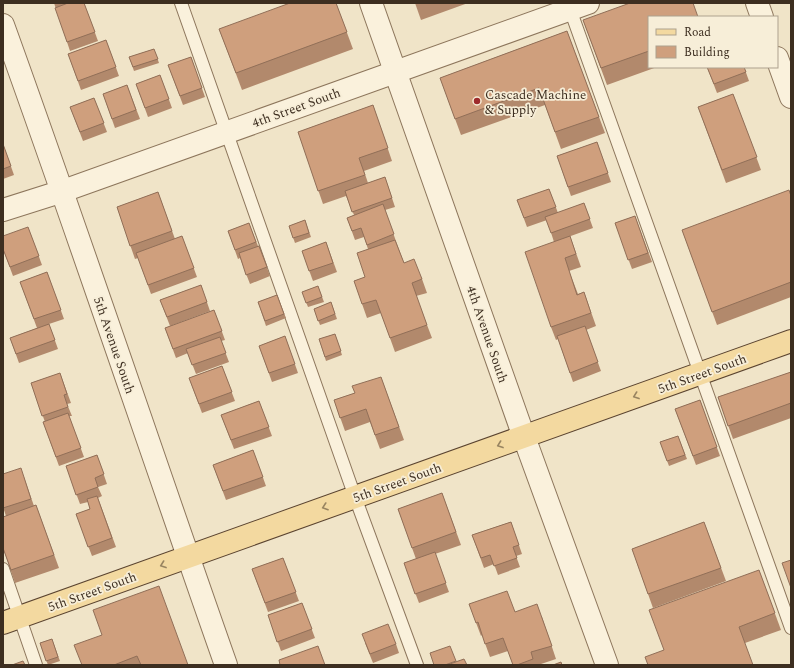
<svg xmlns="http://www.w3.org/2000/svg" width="794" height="668" viewBox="0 0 794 668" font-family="Spectral,serif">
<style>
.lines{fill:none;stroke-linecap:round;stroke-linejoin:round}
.service-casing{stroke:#8d765c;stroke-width:14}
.minor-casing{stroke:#8d765c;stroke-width:24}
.primary-casing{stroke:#5b4430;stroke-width:24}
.service{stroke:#faf1dc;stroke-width:12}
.minor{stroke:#faf1dc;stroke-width:22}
.primary{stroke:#f3d9a0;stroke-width:22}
.wall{fill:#b2896c}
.building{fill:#cf9f7d;stroke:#916f58}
.oneway{stroke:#988460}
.poi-dot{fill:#9e2a2b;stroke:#f7eed8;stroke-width:1.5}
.labels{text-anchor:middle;stroke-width:3.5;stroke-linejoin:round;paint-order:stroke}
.poi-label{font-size:13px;fill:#3d2e20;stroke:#f7eed8;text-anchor:start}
.street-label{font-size:13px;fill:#3d2e20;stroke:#f7eed8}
</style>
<rect width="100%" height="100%" fill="#f0e4c8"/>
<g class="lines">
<defs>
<g id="service">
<path d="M181,3L355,497L417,665"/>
<path d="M570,9L791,628"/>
<path d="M3,569L36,665"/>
</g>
<g id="minor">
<path d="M371,3L524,437L607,665"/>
<path d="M757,3L762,17"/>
<path d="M3,25C80,238 151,452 226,665"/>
<path d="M777,58L791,97"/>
<path d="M3,210L63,191L588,3"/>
</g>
<path id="primary" d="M3,623L791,341"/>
</defs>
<use href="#service" class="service-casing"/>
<use href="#minor" class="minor-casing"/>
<use href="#primary" class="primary-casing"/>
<use href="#service" class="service"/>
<use href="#minor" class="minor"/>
<use href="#primary" class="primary"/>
</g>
<g class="wall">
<path d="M54,3H84L98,41L70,51Z"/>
<path d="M336,3L353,49L242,90L219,29Z"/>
<path d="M415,3H468L421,20Z"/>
<path d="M649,17V67H657L607,85L583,20Z"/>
<path d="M567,31L605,133L561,149L545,105L461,135L440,78Z"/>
<path d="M106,40L119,76L81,90L68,54Z"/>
<path d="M154,49L159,63L134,71L129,57Z"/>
<path d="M191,57L205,97L183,105L168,65Z"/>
<path d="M707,67H744L749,81L717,93Z"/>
<path d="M160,75L172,108L148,117L136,84Z"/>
<path d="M127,85L140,119L115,128L103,94Z"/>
<path d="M733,94L761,170L726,183L698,107Z"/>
<path d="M94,98L107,132L83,141L70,107Z"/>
<path d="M373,105L392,161L364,171L368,183L385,177L395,207L385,210L397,244L404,263L422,279L427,293L416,296L432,338L395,352L381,313L367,318L354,281L365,277L368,249L364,237L355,240L347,218L354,215L346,196L323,204L298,132Z"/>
<path d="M597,142L611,182L571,196L557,156Z"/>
<path d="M3,144L14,175L3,179Z"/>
<path d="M549,189L558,213L584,203L593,228L568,237L570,236L581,267L569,271L578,294L584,292L596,326L586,330L601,371L573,382L558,339L556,340L551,327L554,242L547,220L527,227L517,200Z"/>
<path d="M158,192L175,239L182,236L197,277L151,294L138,258L135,259L117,207Z"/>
<path d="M791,196V297L717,325L682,230Z"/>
<path d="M635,216L652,262L632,269L615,223Z"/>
<path d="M305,220L311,237L295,243L289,226Z"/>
<path d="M249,223L258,246H259L270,276L250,284L240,258L238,259L228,231Z"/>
<path d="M28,227L42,265L13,276L3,249Z"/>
<path d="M326,242L337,272L313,281L302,251Z"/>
<path d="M47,272L64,319L49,324L58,349L19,363L10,338L37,328L20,282Z"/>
<path d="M201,285L210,311L170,326L160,300Z"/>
<path d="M318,286L324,302L308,307L302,292Z"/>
<path d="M277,295L286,318L266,326L258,302Z"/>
<path d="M331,302L337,319L320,325L314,309Z"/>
<path d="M214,310L225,340L221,341L229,362L196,374L188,353L176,358L165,328Z"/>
<path d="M335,334L342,355L326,361L319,339Z"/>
<path d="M285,336L298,373L272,382L259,346Z"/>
<path d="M222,366L235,401L202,413L189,378Z"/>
<path d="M791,372V418L733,439L718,397Z"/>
<path d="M60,373L71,403L67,404L72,416H69L84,457L59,466L43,422H45L31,383Z"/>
<path d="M381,377L404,440L380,449L370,422L345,431L334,400L355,393Z"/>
<path d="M700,400L720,456L696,465L675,409Z"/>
<path d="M259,401L272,436L234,449L221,415Z"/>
<path d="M678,436L687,459L669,466L660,442Z"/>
<path d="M253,450L266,486L226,500L213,465Z"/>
<path d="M97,455L107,484L98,487L102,496L98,498L116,547L92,556L76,514L90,509L88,502L80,504L66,466Z"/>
<path d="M24,477L34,506L36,505L59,568L15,583L3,548L6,516L3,507Z"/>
<path d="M442,493L461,545L435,554L449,592L419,603L404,563L416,559L398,509Z"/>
<path d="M511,522L522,554L516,556L520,567L498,575L494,564L484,568L472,535Z"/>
<path d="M704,522L726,581L653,608L632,549Z"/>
<path d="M283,558L299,601L268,612L252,569Z"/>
<path d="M759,570L781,630L745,643L664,650Z"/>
<path d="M302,603L315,638L281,651L268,615Z"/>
<path d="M469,604L542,617L556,659L538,665H513L508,651L490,657L482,635L481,636Z"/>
<path d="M102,635L188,665H82Z"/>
<path d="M52,639L60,661L48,665L40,643Z"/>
<path d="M365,643L396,644L399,653L373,663Z"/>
</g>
<g class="building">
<path d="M68,3H84L95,32L67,42L55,8Z"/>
<path d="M290,3H336L347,32L236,73L219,29Z"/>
<path d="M630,3H693L698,17H649V51L601,68L583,20Z"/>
<path d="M567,31L599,117L555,132L539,88L455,119L440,78Z"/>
<path d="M106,40L116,67L78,81L68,54Z"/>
<path d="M154,49L158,59L133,67L129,57Z"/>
<path d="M191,57L202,88L180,96L168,65Z"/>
<path d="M707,67H744L746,72L714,84Z"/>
<path d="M160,75L169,99L145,108L136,84Z"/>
<path d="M127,85L136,110L112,119L103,94Z"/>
<path d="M733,94L757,157L722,170L698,107Z"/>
<path d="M94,98L104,123L80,132L70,107Z"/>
<path d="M373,105L388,148L359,158L365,175L318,191L298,132Z"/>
<path d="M597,142L608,173L568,187L557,156Z"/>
<path d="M3,144L11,166L3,169Z"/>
<path d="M385,177L392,198L352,212L345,191Z"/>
<path d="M549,189L556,207L524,218L517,200Z"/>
<path d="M789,190L791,196V282L712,312L682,230Z"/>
<path d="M158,192L172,231L130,246L117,207Z"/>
<path d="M584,203L590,219L551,233L545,217Z"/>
<path d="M383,204L394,234L367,245L361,228L352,231L347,218Z"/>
<path d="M635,216L648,253L628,260L615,223Z"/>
<path d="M305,220L309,233L293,238L289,226Z"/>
<path d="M249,223L256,242L235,250L228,231Z"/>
<path d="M28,227L39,256L10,267L3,249V236Z"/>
<path d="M182,236L194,268L148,285L136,253Z"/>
<path d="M570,236L576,254L565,258L577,295L584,292L591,313L551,327L525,252Z"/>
<path d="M395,240L404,263L414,259L422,279L412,283L427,325L390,338L376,300L362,304L354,281L365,277L357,253Z"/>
<path d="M326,242L333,263L309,271L302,251Z"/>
<path d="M259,246L267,267L246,275L239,253Z"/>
<path d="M47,272L61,310L34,319L20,282Z"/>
<path d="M201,285L207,302L167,317L160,300Z"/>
<path d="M318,286L322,297L306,303L302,292Z"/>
<path d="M277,295L284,314L265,321L258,302Z"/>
<path d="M331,302L335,314L318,321L314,309Z"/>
<path d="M214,310L222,331L173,349L165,328Z"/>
<path d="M49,324L55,340L16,354L10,338Z"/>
<path d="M585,326L598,362L570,373L557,336Z"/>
<path d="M335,334L341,351L325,357L319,339Z"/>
<path d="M285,336L295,364L269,373L259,346Z"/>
<path d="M220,337L226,353L192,365L186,349Z"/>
<path d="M222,366L232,392L199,404L189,378Z"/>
<path d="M791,372V403L728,426L718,397Z"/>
<path d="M60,373L67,394L64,395L68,407L42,416L31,383Z"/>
<path d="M381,377L399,427L375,435L366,409L340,418L334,400L355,393L352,386Z"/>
<path d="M700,400L717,447L693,456L675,409Z"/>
<path d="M259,401L269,427L231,440L221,415Z"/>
<path d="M68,413L81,448L56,457L43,422Z"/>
<path d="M678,436L685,455L667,461L660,442Z"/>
<path d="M253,450L263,477L223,491L213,465Z"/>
<path d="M97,455L104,474L95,478L98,487L76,495L66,466Z"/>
<path d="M21,468L31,499L3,508V474Z"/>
<path d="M442,493L456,532L412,548L398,509Z"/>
<path d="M97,496L112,538L88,547L76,514L90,509L87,499Z"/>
<path d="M36,505L54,555L11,570L3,548V517Z"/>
<path d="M511,522L519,545L513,547L517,558L494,566L490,555L481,558L472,535Z"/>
<path d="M704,522L721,568L648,594L632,549Z"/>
<path d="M435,552L446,583L415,594L404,563Z"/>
<path d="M283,558L296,592L265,603L252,569Z"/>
<path d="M791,560V588L782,563Z"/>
<path d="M759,570L775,613L739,627L753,665H648L645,657L664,650L649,610Z"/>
<path d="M159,586L188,665H141L137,656L114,665H82L74,645L102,635L93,610Z"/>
<path d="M507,591L515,612L537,604L552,646L531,652L533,659L517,665H513L503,638L485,644L478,622L476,623L469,604Z"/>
<path d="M302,603L312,629L277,642L268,615Z"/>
<path d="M388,624L396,644L370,654L362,634Z"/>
<path d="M52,639L58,657L46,661L40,643Z"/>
<path d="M318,646L325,665H280L279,660Z"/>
<path d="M450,646L456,661L445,665H434L430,653Z"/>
<path d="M464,659L467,665H447Z"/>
<path d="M23,661L25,665H12Z"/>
<path d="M561,662L562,665H553Z"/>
</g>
<defs><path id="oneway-chevron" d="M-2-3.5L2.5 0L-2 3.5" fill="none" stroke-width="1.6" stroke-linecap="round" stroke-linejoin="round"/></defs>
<g class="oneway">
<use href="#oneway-chevron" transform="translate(636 396) rotate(160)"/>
<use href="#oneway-chevron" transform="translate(500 445) rotate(160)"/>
<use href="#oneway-chevron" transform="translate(325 507) rotate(161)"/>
<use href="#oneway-chevron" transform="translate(163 565) rotate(160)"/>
</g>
<circle class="poi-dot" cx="477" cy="101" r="4"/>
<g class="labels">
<g class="poi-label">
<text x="485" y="99">Cascade Machine<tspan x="485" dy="15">&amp; Supply</tspan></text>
</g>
<g class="street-label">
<text transform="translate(296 107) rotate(-20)" y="5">4th Street South</text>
<text transform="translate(488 334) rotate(71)" y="5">4th Avenue South</text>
<text transform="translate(115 345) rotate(71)" y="5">5th Avenue South</text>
<text transform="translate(702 373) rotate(-20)" y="5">5th Street South</text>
<text transform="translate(397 482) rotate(-20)" y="5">5th Street South</text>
<text transform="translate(92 591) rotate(-20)" y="5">5th Street South</text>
</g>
</g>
<rect width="794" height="668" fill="none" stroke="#3d2e20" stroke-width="8"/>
<rect x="648" y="16" width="130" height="52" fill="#f7eed8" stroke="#ada18e"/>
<rect x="656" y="29" width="20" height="6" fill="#f3d9a0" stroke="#ada18e"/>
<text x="684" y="36" font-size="12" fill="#3d2e20">Road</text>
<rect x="656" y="46" width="20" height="12" fill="#cf9f7d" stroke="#ada18e"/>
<text x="684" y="56" font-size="12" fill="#3d2e20">Building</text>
</svg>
